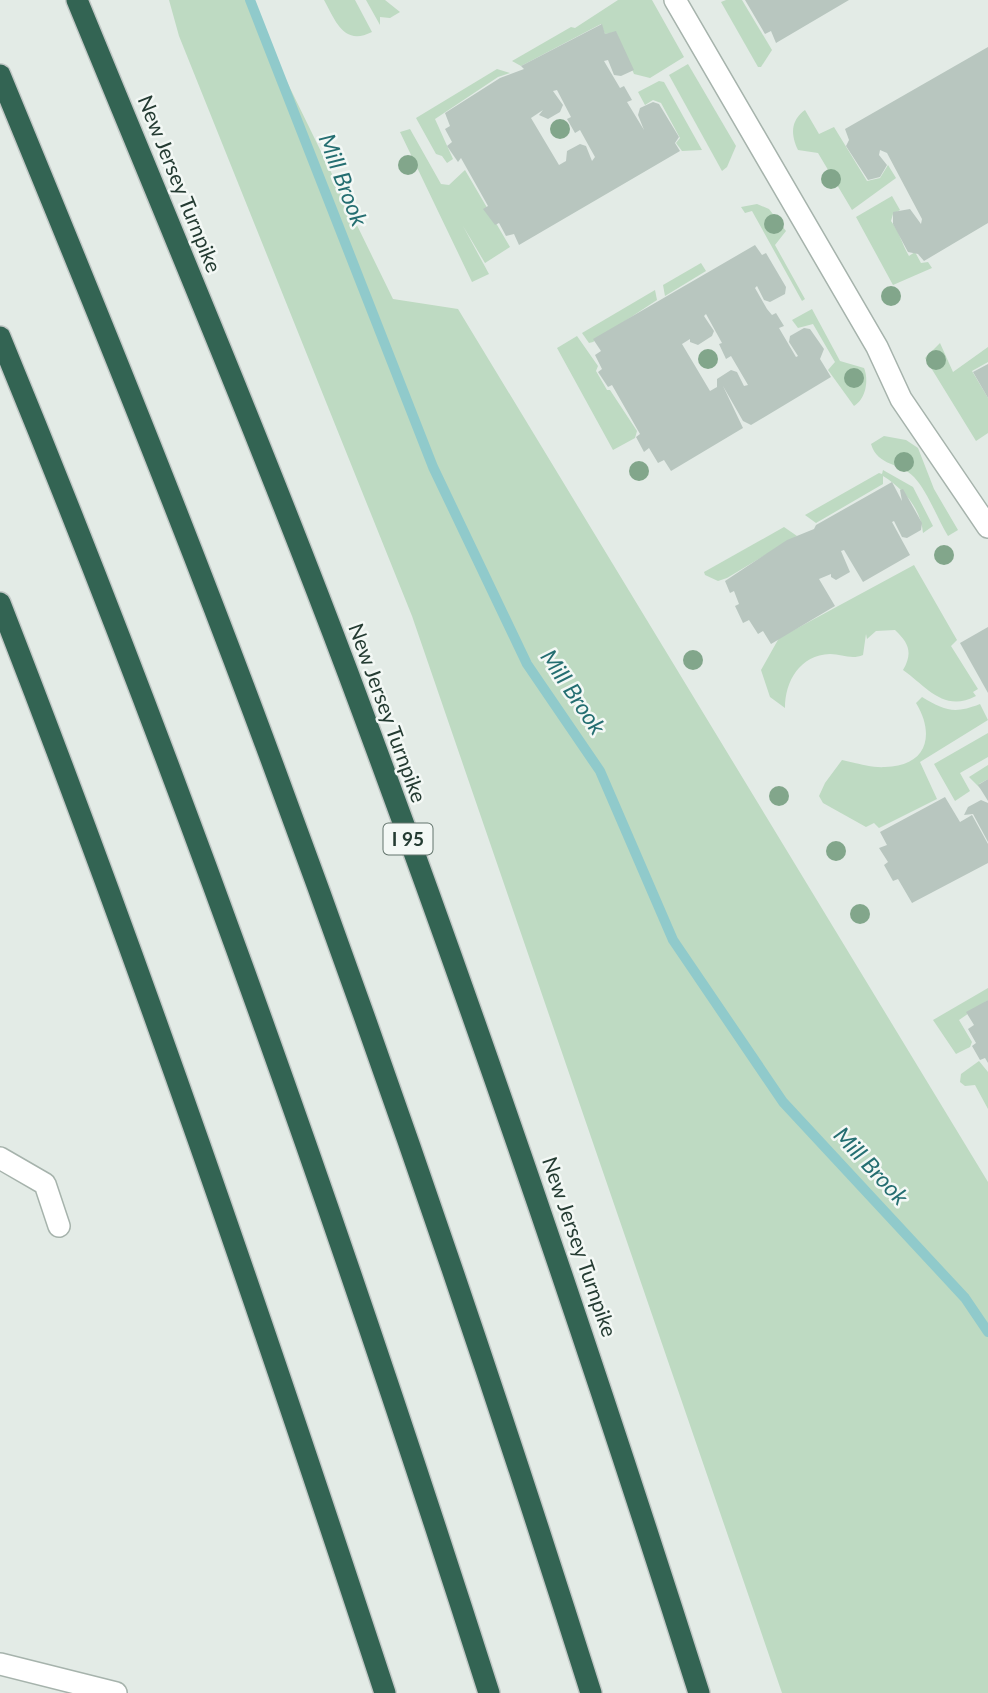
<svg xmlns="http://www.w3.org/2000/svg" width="988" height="1693" viewBox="0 0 988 1693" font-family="Lato,sans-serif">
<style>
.green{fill:#bedac2}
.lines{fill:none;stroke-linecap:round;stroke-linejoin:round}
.stream{stroke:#90cacb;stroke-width:10}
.building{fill:#b8c6bf;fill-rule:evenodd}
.street-casing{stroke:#a6b3ac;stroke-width:24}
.highway-casing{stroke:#c2c8c6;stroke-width:24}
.street{stroke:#fff;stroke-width:21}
.highway{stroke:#336453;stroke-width:21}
.tree{fill:#82a68b}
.labels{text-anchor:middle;stroke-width:5;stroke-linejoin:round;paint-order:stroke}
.shield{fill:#f3f8f5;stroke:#62746c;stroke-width:2}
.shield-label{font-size:19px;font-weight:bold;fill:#243b32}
.street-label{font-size:21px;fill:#243b32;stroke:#f3f8f5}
.water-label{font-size:23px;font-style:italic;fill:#246e71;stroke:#f3f8f5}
</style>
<rect width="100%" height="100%" fill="#e3ebe6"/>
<g class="green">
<path d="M169,0H247L393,299L458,309L988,1182V1693H782L412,616L179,36Z"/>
<path d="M324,0H355L372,32C344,46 336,22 324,0Z"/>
<path d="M366,0H385L400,12L390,18L380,17V25Z"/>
<path d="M618,0H652L684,57L650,78L634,74L616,32L605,34L601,24L521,66L512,61L571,27L575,28Z"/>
<path d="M726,0H742L772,50L761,67H758L721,2Z"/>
<path d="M688,64L736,146L727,167L722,171L669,75Z"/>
<path d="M497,69L510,73L498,77L435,119L453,159L447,163L442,156L436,154L416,118Z"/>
<path d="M659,81L664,82L702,150L682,151L676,143L680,138L661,103L653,100L645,105L638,92Z"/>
<path d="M805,110L819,134L834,127L867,181L880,178L888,165L896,178L852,210L818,153L798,150C791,135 790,121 805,110Z"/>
<path d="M410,129L441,184L449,185L465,170L510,247L485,263L463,226L489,274L472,282L400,132Z"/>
<path d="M892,196L900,210L893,214L891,221C899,231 902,244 909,256L915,252L921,263L928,262L932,268L893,285L856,217Z"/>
<path d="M757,204L769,209L786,231L775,245L805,299L802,301L752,211L745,213L741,207Z"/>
<path d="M701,263L706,271L665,296L663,285Z"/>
<path d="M655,290L657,300L593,342L589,343L582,333Z"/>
<path d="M812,309L840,361L864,368C869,380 866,399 854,406L828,370L835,362L813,324L798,328L792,320Z"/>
<path d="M577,336L598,366L596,371L607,390H610L637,431L635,438L613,450L557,348Z"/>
<path d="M940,343L953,372L988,347V362L972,371L988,398V433L976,441L925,358Z"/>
<path d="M884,436L906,440L918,448L934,489L958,530L948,536C937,518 928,492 914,477C900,462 878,467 871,444Z"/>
<path d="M883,470L913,487L933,526L923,533C921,509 904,489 883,476V484L816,523L805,515L879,473L882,474Z"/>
<path d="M784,527L797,536L727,578L718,581L705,575L704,572Z"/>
<path d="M914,565L957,640L951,646L978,689L973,692L976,696C944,713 927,687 903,670C913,653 909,643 895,630L876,631L867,639L866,634L863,655C851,660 842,654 830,654C800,655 785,681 785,708L770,697L761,670L779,638Z"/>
<path d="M922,697C945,711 955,714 980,704L988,720L920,762L937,799L879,828L874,823L866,827L823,803L819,796L825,783L842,760C856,763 872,768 885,767C928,766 935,734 916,703Z"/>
<path d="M988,733V757L960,773L970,791L955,801L934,764Z"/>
<path d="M988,765V779L979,784L981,789L969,777Z"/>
<path d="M988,988V1000L959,1020L972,1042L970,1047L956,1054L933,1020Z"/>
<path d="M979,1061L988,1072V1109L975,1085L965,1086L960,1082L961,1074Z"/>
</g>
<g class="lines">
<path class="stream" d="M250,0L433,467L527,664L600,771L673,940L783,1102L965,1298L988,1332"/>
</g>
<g class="building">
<path d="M745,0H849L776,43L771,31L765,34Z"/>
<path d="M602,24L605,34L616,31L634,70L621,76L614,75L608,60L604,61L620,88L624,86L632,100L627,102L644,130L638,115L640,108L653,102L659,104L679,137L675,143L680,151L519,245L514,234L506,236L499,223L495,225L483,209L488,206L461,158L458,162L447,146L452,142L445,129L450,126L445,113L500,78L524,69L521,66ZM557,90L571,117L567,119L575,133L580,130L595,157L592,161L586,146L580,144L567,151L566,161L559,165L531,118L543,110L539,115L548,119L560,112L563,105L553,91Z"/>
<path d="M988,47V223L924,261L918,254L908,252L893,224V212L910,209L921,224L922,219L887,153L880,150L879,155L887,165L880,177L868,180L846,146L849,140L845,129Z"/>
<path d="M755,245L762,255L766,253L786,287L785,294L770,302L764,300L757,286L755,288L767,309L772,315L776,313L784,326L779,328L796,357L798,356L789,342L790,336L804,328L810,329L824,349L820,359L831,377L751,425L743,421L723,386L743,428L671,471L664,460L658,463L649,448L644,452L636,437L640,434L612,385L608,387L598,372L602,369L595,355L601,351L593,339ZM706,314L722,343L719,344L726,359L731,356L748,385L744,386L737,372L731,370L717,379V387L710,391L682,344L690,339V342L698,345L712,336L714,331L704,316Z"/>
<path d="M988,364V398L973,372Z"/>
<path d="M892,482L902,501L900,490L903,489L922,523L921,530L907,538L902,537L894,521L892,522L910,555L863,582L844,550L841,551L850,572L836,580L831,577V574L819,579L835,606L771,644L763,631L758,634L749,620L743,623L735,606L739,604L734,591L730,593L725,581L787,540L814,529L816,525Z"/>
<path d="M988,627V693L960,643Z"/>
<path d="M988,779V801L978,785Z"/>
<path d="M945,797L960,822L972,815L988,844V863L912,903L898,879L893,881L884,865L888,862L879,848L887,845L880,832Z"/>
<path d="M981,800L988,803V842L973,814L964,815L968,807Z"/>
<path d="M988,1000V1063L985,1058L980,1060L972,1046L976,1043L968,1029L974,1025L966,1012Z"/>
</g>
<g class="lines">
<defs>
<g id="street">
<path d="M675,0L877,347L901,399L988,527"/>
<path d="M0,1158L45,1184L59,1226"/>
<path d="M0,1664L116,1693"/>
</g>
<g id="highway">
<path d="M77,0C169,224 263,447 348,673C474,1010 590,1350 699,1693"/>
<path d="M0,75C87,286 173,497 253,711C374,1035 487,1363 591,1693"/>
<path d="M0,337C183,781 343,1235 489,1693"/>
<path d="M0,603C140,962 265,1327 385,1693"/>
</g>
</defs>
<use href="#street" class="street-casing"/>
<use href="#highway" class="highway-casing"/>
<use href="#street" class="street"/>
<use href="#highway" class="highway"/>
</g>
<g class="tree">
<circle cx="560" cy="129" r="10"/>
<circle cx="408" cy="165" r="10"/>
<circle cx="831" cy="179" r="10"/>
<circle cx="774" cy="224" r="10"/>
<circle cx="891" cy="296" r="10"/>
<circle cx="708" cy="359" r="10"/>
<circle cx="936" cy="360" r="10"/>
<circle cx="854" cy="378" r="10"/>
<circle cx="904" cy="462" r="10"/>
<circle cx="639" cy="471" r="10"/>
<circle cx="944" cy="555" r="10"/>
<circle cx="693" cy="660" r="10"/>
<circle cx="779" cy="796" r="10"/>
<circle cx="836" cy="851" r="10"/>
<circle cx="860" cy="914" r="10"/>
</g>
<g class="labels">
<rect class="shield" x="383.5" y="823.5" width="49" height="31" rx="5"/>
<g class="shield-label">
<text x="408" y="846">I 95</text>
</g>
<g class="street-label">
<text transform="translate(179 184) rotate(68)" y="7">New Jersey Turnpike</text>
<text transform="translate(387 713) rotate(70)" y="7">New Jersey Turnpike</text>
<text transform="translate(579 1247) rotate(71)" y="7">New Jersey Turnpike</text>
</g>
<g class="water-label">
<text transform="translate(343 180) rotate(69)" y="8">Mill Brook</text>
<text transform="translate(573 692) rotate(56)" y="8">Mill Brook</text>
<text transform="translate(871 1166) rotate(47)" y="8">Mill Brook</text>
</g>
</g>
</svg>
